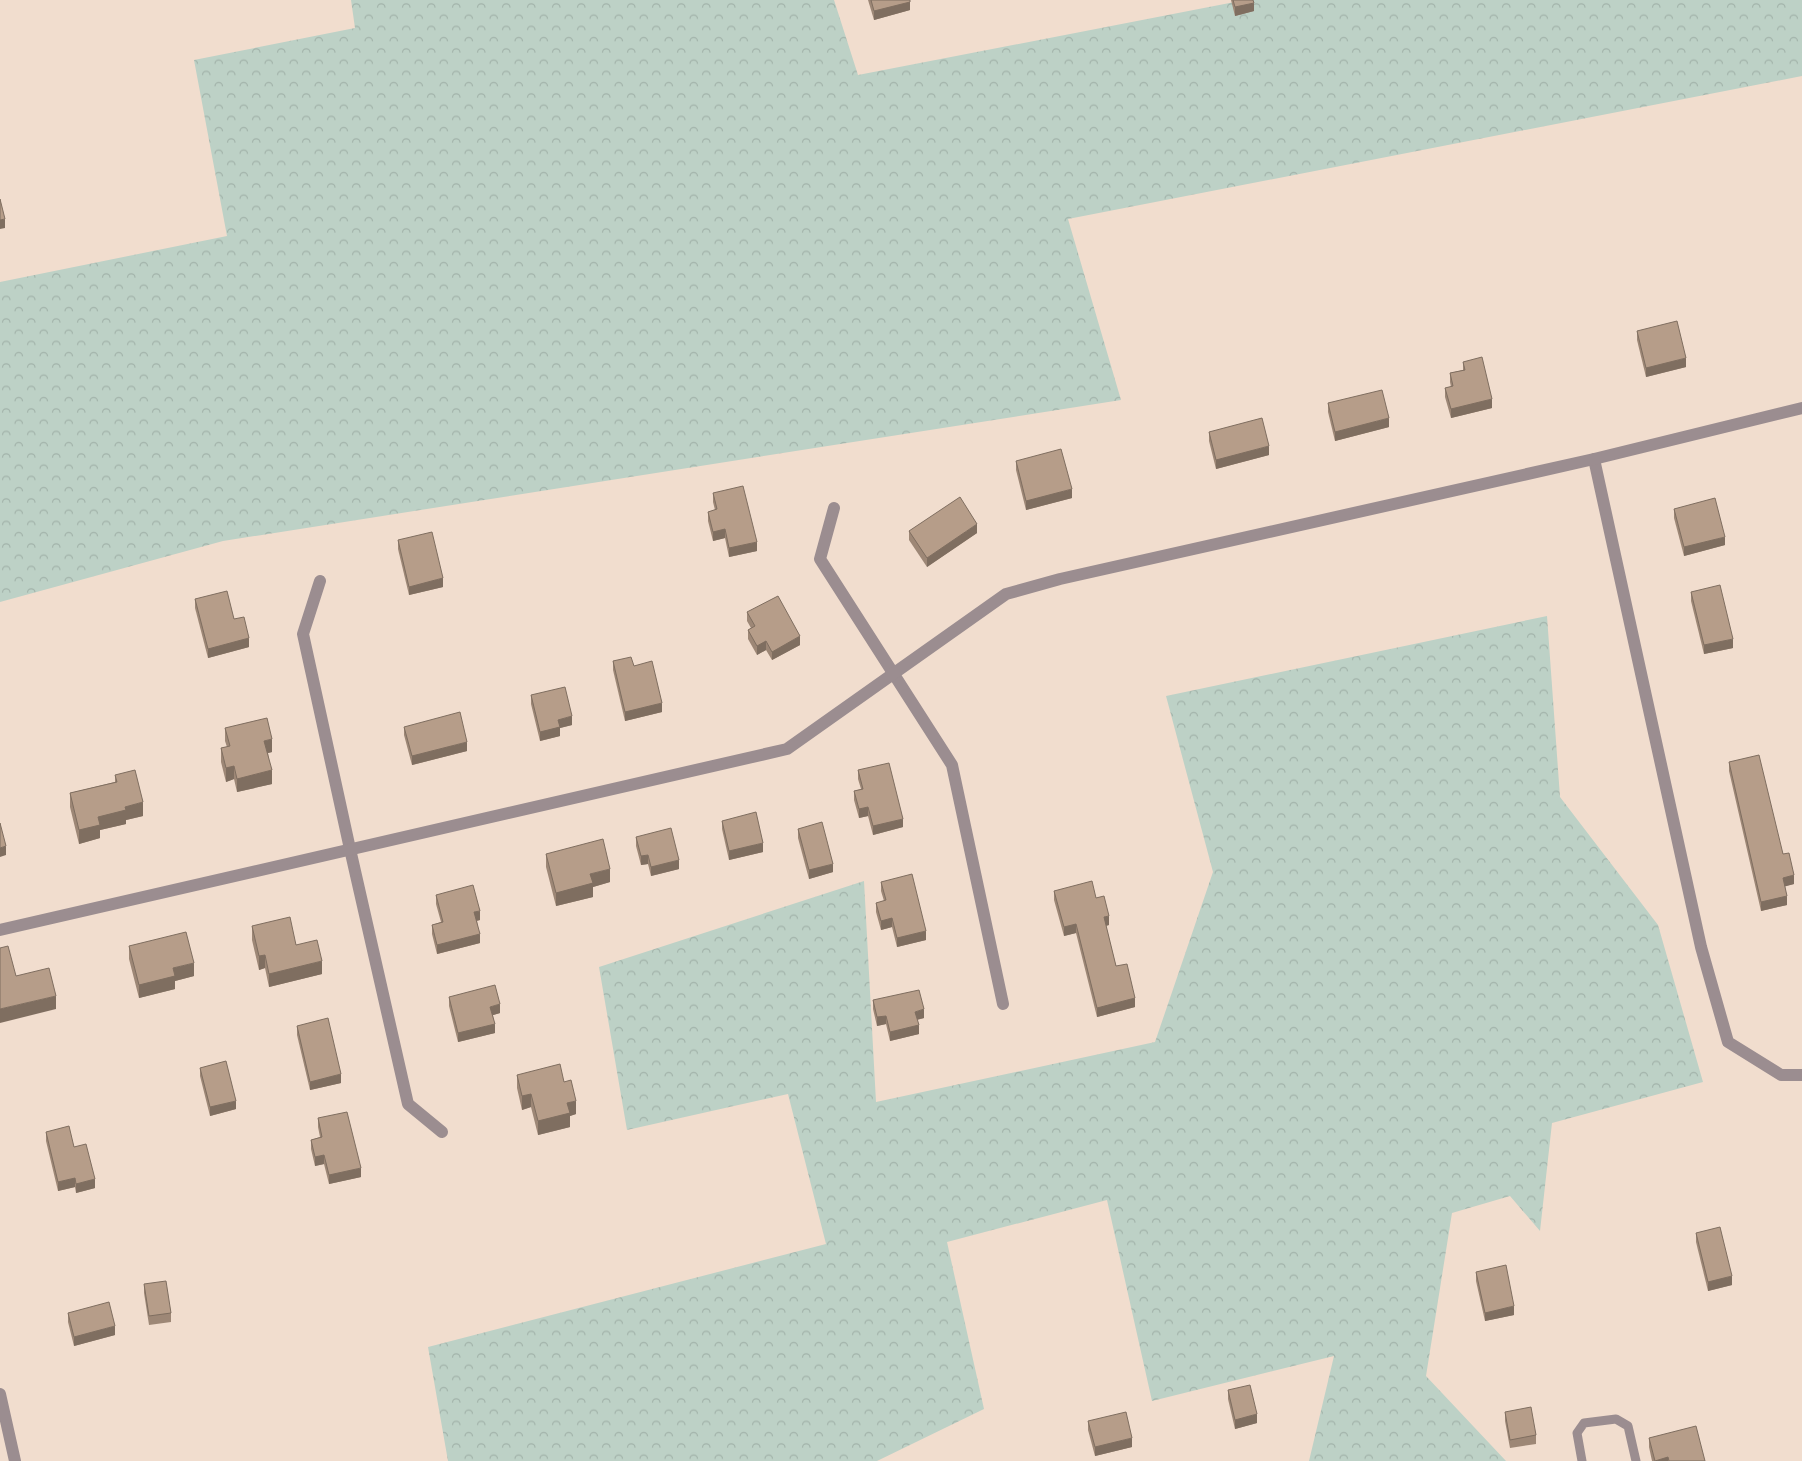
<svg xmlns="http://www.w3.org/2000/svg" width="1802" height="1461" viewBox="0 0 1802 1461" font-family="Arial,sans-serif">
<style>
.forest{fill:url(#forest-crowns)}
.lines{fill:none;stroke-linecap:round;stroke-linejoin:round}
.service{stroke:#9b8d90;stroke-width:9}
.minor{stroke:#9b8d90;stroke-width:12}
.wall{fill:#9d8776}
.shaded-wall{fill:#7f6e60}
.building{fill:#b69d89;stroke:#7f6e60}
</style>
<defs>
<pattern id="forest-crowns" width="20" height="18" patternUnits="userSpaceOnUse" patternTransform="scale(1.25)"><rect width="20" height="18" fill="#bdd1c6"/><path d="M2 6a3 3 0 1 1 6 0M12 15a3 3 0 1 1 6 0" fill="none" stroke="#a2b3aa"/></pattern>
</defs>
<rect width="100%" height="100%" fill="#f1ddce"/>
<g class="forest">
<path d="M351,0H834L858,75L1245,0H1802V76L1068,219L1121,400L223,541L0,602V282L227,236L194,60L355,28Z"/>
<path d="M1547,616L1560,797L1658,925L1703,1082L1552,1123L1540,1231L1510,1196L1452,1213L1426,1376L1506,1461H1309L1334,1356L1152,1401L1107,1200L947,1242L984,1409L877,1461H448L428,1347L826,1244L788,1094L627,1130L599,967L864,881L876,1102L1155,1042L1213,872L1166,696Z"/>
</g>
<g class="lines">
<path class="service" d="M1582,1461L1577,1433L1584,1423L1616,1419L1628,1426L1636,1461"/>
<g class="minor">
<path d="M1594,459L1701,947L1728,1042L1781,1075H1802"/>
<path d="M834,508L820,559L952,765L1003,1004"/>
<path d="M320,581L303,634L350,849L408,1104L442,1132"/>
<path d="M0,930L787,749L1006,594L1060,579L1594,459L1802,408"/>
<path d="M0,1394L15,1461"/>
</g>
</g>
<g class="wall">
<path d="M868,0H910V10L874,20Z"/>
<path d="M1231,0H1253L1254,11L1235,16Z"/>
<path d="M1637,331L1686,367L1646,377L1637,340Z"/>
<path d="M1463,362L1492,408L1451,418L1445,397V388L1451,387L1450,382V373L1463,370Z"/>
<path d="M1328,403L1389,427L1335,441L1328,412Z"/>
<path d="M1209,432L1269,455L1216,469L1209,441Z"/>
<path d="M1016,461L1072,498L1026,510L1016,470Z"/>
<path d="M713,493L757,551L729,557L725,538L713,541L708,521V512L715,510L713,502Z"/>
<path d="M1674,509L1725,545L1684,556L1674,518Z"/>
<path d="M909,531L977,533L927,567L909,540Z"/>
<path d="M398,540L443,587L409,595L398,549Z"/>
<path d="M1691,592L1733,648L1704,654L1691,601Z"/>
<path d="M195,599L234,619L249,647L208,658L195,608Z"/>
<path d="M747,612L800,645L772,660L766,650L757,655L748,639V630L751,628L747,621Z"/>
<path d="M613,661L634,666L662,712L625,721L613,670Z"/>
<path d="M531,695L572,725L560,728V736L540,741L531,704Z"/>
<path d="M404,727L467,751L412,765L404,735Z"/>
<path d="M225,728L272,752L268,753L272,784L237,792L234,779L226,782L221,762V748L227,747L225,741Z"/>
<path d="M1729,762L1783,854L1794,884L1785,886L1787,905L1761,911L1729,771Z"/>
<path d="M858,770L903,827L873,835L868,816L859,818L854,800V791L861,789L858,779Z"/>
<path d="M115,775L143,816L126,820V824L100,830V838L79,844L70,807V793L115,782Z"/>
<path d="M722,821L763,852L729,860L722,829Z"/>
<path d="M798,829L833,872L809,879L798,838Z"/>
<path d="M636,837L679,869L651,876L648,864L641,865L636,846Z"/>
<path d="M546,854L610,882L593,887V897L556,906L546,867Z"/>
<path d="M881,882L926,940L897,947L892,927L881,930L876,912V903L884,901L881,891Z"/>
<path d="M1054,891L1096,898L1109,925L1106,926L1116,966L1135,1007L1097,1017L1076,933L1064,936L1054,900Z"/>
<path d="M436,895L480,920L477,921L480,943L437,954L432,934V925L441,922L436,904Z"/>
<path d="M252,926L296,945L322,974L269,987L265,968L259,970L252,940Z"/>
<path d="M129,946L194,976L175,981V989L139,998L129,959Z"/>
<path d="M449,997L500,1013L493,1015L495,1033L458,1042L449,1006Z"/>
<path d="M873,1000L924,1018L917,1020L919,1034L890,1041L886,1024L877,1026L873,1009Z"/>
<path d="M297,1026L341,1083L310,1090L297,1035Z"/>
<path d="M200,1068L236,1109L210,1116L200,1076Z"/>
<path d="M517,1075L564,1082L576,1114L570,1116V1127L538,1135L531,1107L522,1110L517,1088Z"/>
<path d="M318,1118L361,1177L329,1184L324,1164L315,1166L311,1149V1140L320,1137L318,1127Z"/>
<path d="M46,1132L74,1147L95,1188L76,1193L75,1187L58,1191L46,1141Z"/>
<path d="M1696,1233L1732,1285L1708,1291L1696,1242Z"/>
<path d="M1476,1272L1514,1315L1485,1321L1476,1281Z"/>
<path d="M144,1284L171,1313V1322L149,1325L144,1293Z"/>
<path d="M68,1313L115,1335L74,1346L68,1322Z"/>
<path d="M1228,1390L1257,1423L1235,1429L1228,1399Z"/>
<path d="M1505,1412L1536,1435V1444L1510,1448L1505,1421Z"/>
<path d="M1088,1421L1132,1447L1095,1456L1088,1430Z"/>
<path d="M1649,1438L1705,1461H1652L1649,1447Z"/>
</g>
<g class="shaded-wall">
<path d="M910,2V10L874,20V11Z"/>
<path d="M1254,3V11L1235,16V7Z"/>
<path d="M5,219V228L0,229V220Z"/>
<path d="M1686,358V367L1646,377V368Z"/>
<path d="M1492,399V408L1451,418V409Z"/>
<path d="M1389,418V427L1335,441V432Z"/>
<path d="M1269,446V455L1216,469V460Z"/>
<path d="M1072,489V498L1026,510V501Z"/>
<path d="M977,524V533L927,567V558Z"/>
<path d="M725,529V538L713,541V532Z"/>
<path d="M1725,537V545L1684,556V547Z"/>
<path d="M757,542V551L729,557V548Z"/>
<path d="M443,578V587L409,595V587Z"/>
<path d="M800,636V645L772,660V652Z"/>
<path d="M249,638V647L208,658V649Z"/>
<path d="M1733,639V648L1704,654V645Z"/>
<path d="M766,641V650L757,655V646Z"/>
<path d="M662,703V712L625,721V712Z"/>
<path d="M572,716V725L560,728V736L540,741V732L558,720Z"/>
<path d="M272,739V752L264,754V741Z"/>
<path d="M467,742V751L412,765V756Z"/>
<path d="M234,766V779L226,782V768Z"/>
<path d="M272,770V784L237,792V779Z"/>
<path d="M143,802V816L126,820V824L100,830V838L79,844V830L98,817L125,807Z"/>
<path d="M868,807V816L859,818V809Z"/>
<path d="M903,819V827L873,835V826Z"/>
<path d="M763,843V852L729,860V851Z"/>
<path d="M6,846V855L0,857V848Z"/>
<path d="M648,855V864L641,865V856Z"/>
<path d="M679,860V869L651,876V867Z"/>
<path d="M833,864V872L809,879V870Z"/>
<path d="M610,869V882L593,887V897L556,906V893L590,874Z"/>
<path d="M1794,875V884L1783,887V878Z"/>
<path d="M1787,896V905L1761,911V902Z"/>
<path d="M480,911V920L474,921V912Z"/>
<path d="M1109,916V925L1104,926V917Z"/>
<path d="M892,918V927L881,930V921Z"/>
<path d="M1076,924V933L1064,936V927Z"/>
<path d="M926,931V940L897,947V938Z"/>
<path d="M480,934V943L437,954V945Z"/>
<path d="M265,955V968L259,970V956Z"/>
<path d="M322,961V974L269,987V974Z"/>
<path d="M194,963V976L175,981V989L139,998V985L173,968Z"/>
<path d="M56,996V1009L0,1023V1009Z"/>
<path d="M1135,998V1007L1097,1017V1008Z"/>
<path d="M500,1004V1013L490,1016V1007Z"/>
<path d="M924,1009V1018L915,1020V1012Z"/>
<path d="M886,1016V1024L877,1026V1017Z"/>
<path d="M495,1024V1033L458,1042V1033Z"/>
<path d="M919,1025V1034L890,1041V1032Z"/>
<path d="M341,1074V1083L310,1090V1082Z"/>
<path d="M531,1094V1107L522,1110V1096Z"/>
<path d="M236,1101V1109L210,1116V1107Z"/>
<path d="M576,1101V1114L570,1116V1127L538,1135V1121L567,1103Z"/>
<path d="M324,1155V1164L315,1166V1157Z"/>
<path d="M361,1168V1177L329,1184V1175Z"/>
<path d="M75,1178V1187L58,1191V1182Z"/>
<path d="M95,1179V1188L76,1193V1184Z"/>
<path d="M1732,1276V1285L1708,1291V1282Z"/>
<path d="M1514,1306V1315L1485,1321V1313Z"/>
<path d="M115,1326V1335L74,1346V1337Z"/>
<path d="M1257,1414V1423L1235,1429V1420Z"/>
<path d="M1132,1438V1447L1095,1456V1447Z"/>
<path d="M1668,1457V1461H1655Z"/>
</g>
<g class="building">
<path d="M871,0H910V2L874,11Z"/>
<path d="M1233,0H1253L1254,3L1235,7Z"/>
<path d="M0,199L5,219L0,220Z"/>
<path d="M1677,321L1686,358L1646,368L1637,331Z"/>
<path d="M1482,357L1492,399L1451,409L1445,388L1453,386L1450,373L1465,370L1463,362Z"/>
<path d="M1382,390L1389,418L1335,432L1328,403Z"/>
<path d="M1262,418L1269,446L1216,460L1209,432Z"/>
<path d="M1061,449L1072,489L1026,501L1016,461Z"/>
<path d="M743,486L757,542L729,548L725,529L713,532L708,512L717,509L713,493Z"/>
<path d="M960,497L977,524L927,558L909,531Z"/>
<path d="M1715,498L1725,537L1684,547L1674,509Z"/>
<path d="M432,532L443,578L409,587L398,540Z"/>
<path d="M1720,585L1733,639L1704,645L1691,592Z"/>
<path d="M227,591L234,619L244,617L249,638L208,649L195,599Z"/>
<path d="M778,596L800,636L772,652L766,641L757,646L748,630L755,626L747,612Z"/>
<path d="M631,657L634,666L652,661L662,703L625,712L613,661Z"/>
<path d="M565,687L572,716L558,720L560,727L540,732L531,695Z"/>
<path d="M460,712L467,742L412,756L404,727Z"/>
<path d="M267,718L272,739L264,741L272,770L237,779L234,766L226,768L221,748L230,746L225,728Z"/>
<path d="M1759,755L1783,854L1789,853L1794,875L1783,878L1787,896L1761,902L1729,762Z"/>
<path d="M889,763L903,819L873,826L868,807L859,809L854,791L863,789L858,770Z"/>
<path d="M135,770L143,802L125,807L126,810L98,817L100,825L79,830L70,793L117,782L115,775Z"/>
<path d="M756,812L763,843L729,851L722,821Z"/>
<path d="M822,822L833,864L809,870L798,829Z"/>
<path d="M0,823L6,846L0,848Z"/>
<path d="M671,828L679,860L651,867L648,855L641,856L636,837Z"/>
<path d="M603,839L610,869L590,874L593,883L556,893L546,854Z"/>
<path d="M912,874L926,931L897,938L892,918L881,921L876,903L886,900L881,882Z"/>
<path d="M1092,881L1096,898L1104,896L1109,916L1104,917L1116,966L1127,964L1135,998L1097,1008L1076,924L1064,927L1054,891Z"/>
<path d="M473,885L480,911L474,912L480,934L437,945L432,925L443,922L436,895Z"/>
<path d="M290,917L296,945L317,940L322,961L269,974L265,955L259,956L252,926Z"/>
<path d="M186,932L194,963L173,968L175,976L139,985L129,946Z"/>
<path d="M8,946L16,976L49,968L56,996L0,1009V948Z"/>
<path d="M495,985L500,1004L490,1007L495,1024L458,1033L449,997Z"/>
<path d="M919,990L924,1009L915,1012L919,1025L890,1032L886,1016L877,1017L873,1000Z"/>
<path d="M328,1018L341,1074L310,1082L297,1026Z"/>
<path d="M226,1061L236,1101L210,1107L200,1068Z"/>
<path d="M560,1064L564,1082L571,1080L576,1101L567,1103L570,1113L538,1121L531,1094L522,1096L517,1075Z"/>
<path d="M347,1112L361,1168L329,1175L324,1155L315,1157L311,1140L322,1137L318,1118Z"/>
<path d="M69,1126L74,1147L86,1144L95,1179L76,1184L75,1178L58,1182L46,1132Z"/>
<path d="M1720,1227L1732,1276L1708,1282L1696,1233Z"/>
<path d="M1506,1265L1514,1306L1485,1313L1476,1272Z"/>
<path d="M166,1281L171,1313L149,1316L144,1284Z"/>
<path d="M109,1302L115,1326L74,1337L68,1313Z"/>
<path d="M1250,1385L1257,1414L1235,1420L1228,1390Z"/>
<path d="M1531,1407L1536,1435L1510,1440L1505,1412Z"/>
<path d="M1126,1412L1132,1438L1095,1447L1088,1421Z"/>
<path d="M1696,1426L1705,1461H1669L1668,1457L1655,1461L1649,1438Z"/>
</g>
</svg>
